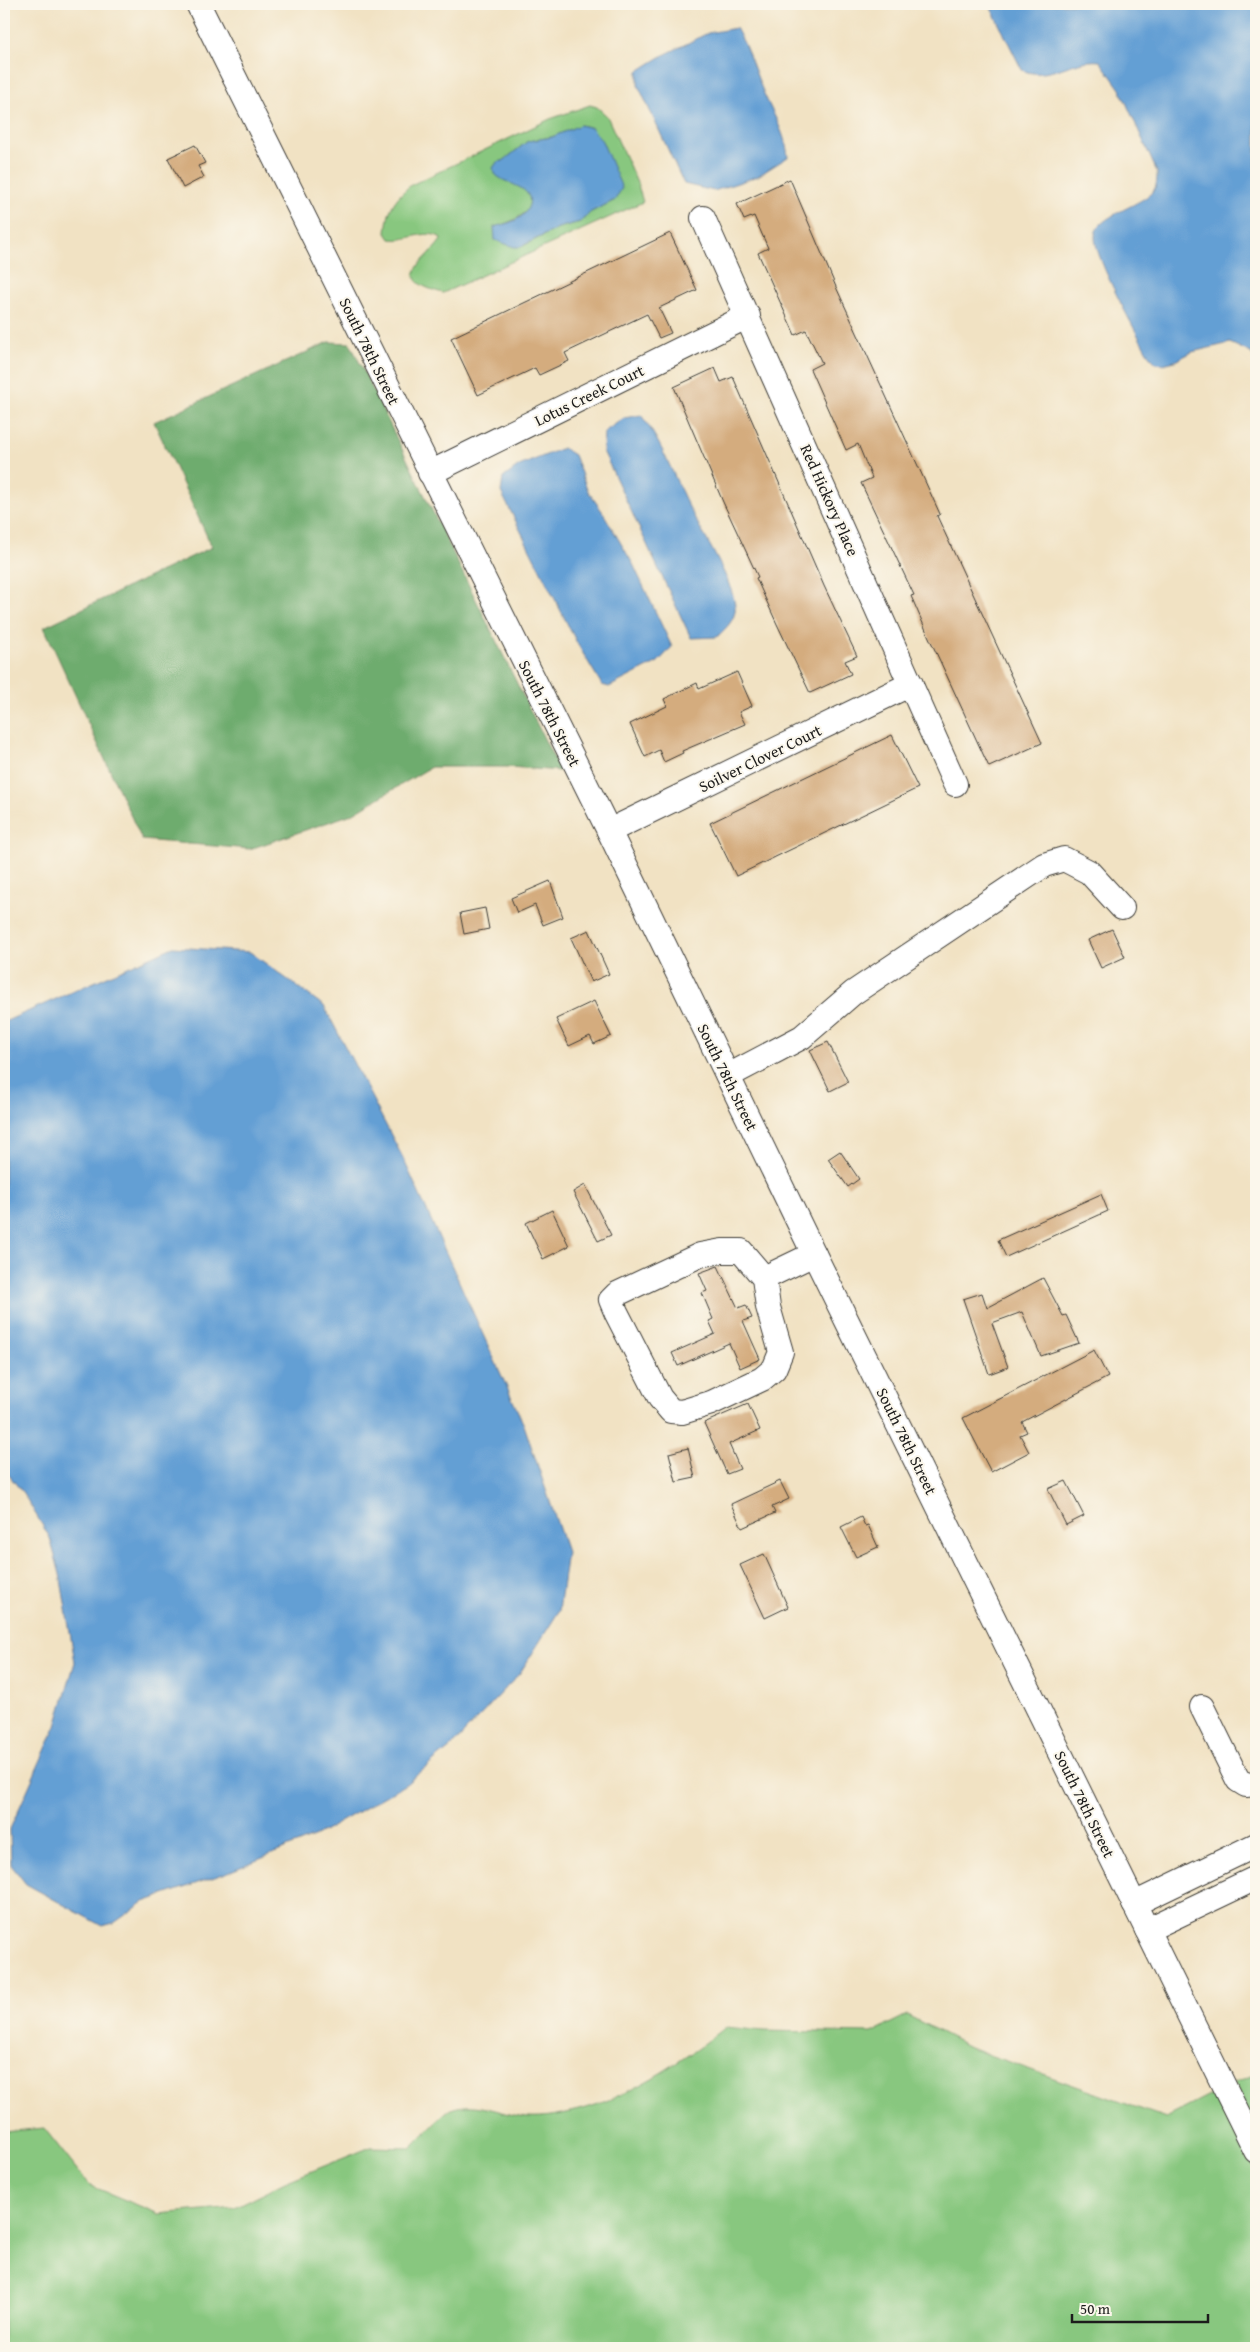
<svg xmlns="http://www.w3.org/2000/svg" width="1260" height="2352" viewBox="0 0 1260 2352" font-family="'Gentium Book Plus',serif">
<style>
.green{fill:#88c77f;stroke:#52724e;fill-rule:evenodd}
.forest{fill:#6eac6e;stroke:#456445}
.water{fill:#649fd4;stroke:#405e78}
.building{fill:#d4ac7e}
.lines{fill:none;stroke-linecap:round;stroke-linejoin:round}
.minor-casing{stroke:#3c3a35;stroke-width:26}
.minor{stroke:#fff;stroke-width:24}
.labels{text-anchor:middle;stroke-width:4;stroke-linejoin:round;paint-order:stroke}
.street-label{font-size:16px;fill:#1c1c1c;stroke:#fbf7ec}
</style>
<rect width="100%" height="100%" fill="#fbf7ec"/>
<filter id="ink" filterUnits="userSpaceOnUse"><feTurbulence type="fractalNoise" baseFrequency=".02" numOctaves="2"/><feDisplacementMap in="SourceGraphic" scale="10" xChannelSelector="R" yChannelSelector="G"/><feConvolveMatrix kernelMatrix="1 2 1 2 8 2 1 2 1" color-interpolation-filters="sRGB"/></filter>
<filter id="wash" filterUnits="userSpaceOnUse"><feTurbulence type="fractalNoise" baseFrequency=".0096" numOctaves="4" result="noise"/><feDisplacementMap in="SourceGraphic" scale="20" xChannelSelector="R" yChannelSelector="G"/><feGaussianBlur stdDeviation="1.12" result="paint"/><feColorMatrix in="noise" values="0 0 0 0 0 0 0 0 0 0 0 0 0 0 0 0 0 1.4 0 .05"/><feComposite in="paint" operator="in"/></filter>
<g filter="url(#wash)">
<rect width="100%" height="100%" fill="#f1e2c3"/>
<g class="green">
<path d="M590,105L597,107L607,116L638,185L643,202L443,293C390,279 424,264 441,240L440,237C423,229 407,242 390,239L386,233C388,209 393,200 411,185L550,119ZM581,125L592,128L615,200L591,212L580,222L558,228L521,247L494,227C506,224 542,212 527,193C521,185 506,180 496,175L497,162L503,161L528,141L552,137Z"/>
<path d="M907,2015L975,2050L1166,2118L1217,2092L1256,2172V2348H4V2132L44,2128L89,2185L159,2214L235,2207L285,2182L371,2147L410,2148C419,2140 442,2113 451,2109C478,2099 503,2116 529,2117C542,2118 558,2115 571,2112C624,2101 684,2060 726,2027L764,2031L871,2033Z"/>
<path d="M1256,2074V2130L1233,2083Z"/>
</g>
<path class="forest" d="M329,342L350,343L560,771L510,767H431L352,814L250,849L142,840L44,627L212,547L154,422Z"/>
<g class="water">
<path d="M989,4H1256V360L1251,353L1230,343L1192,352L1175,361L1163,364L1156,363L1150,357C1137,334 1094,258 1095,236C1095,216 1142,206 1154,190C1157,185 1157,177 1157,172L1120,89L1100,61C1072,58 1048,82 1022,70Z"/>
<path d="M736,28C749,50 755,73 765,96C774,116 786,135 788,157L758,176L714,191L684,184L638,85V71L662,56L708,33Z"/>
<path d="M580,125L592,128L602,141L622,188L615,200L591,212L580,222L558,228L520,247H514L495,240L494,227C508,223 525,220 529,205C534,186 506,185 496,175C495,174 494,171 493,168L497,162L503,161L528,141L552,137Z"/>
<path d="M641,415C663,444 674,478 691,511C704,536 731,578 735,605C737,619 726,628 717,637L691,638L603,451L604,432L624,418Z"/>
<path d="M563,448L574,455L588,491L602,511L633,564L672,647L658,662L609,687L602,685L578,645L501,492L503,478L519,466Z"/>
<path d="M173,947L250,952L324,1006L403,1158L524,1425L567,1552L559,1611L520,1673L452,1746L406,1784L316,1836L226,1873L144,1902L114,1923L102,1926L26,1884L11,1865L10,1829L56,1726L75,1662L60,1574L50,1538L23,1493L4,1469V1022Z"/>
</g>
<g id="blocks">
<g class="building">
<path d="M195,145L205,163L198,166L204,177L183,188L168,158Z"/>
<path d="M790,179L836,287L940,514L937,516L1042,743L989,767L928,635L911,596L914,595L861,483L872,478L858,444L846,450L810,369L822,363L806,330L795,335L758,253L768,248L754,216L744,220L737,204Z"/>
<path d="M670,233L697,290L659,308L671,333L659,338L647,314L565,353L569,361L539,375L535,368L478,395L451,338Z"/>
<path d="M715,368L721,382L733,377L824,586L857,656L845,661L851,674L810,693L777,624L756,578L758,577L723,502L674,387Z"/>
<path d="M737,672L752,706L739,712L745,724L682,751L683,753L664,762L659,750L645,757L630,724L667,706L664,699L697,683L699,689Z"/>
<path d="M892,735L918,788L736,876L710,823Z"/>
<path d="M550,881L563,917L543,925L535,905L517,913L511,898Z"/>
<path d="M485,908L489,929L464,934L460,913Z"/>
<path d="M1112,929L1125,957L1101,968L1088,940Z"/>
<path d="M589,930L609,974L591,982L571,938Z"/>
<path d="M594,1001L611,1036L594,1044L590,1036L569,1046L556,1019Z"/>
<path d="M828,1042L848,1082L830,1091L810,1050Z"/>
<path d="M840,1151L859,1179L848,1187L828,1159Z"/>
<path d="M585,1185L611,1235L598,1241L573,1192Z"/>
<path d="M1101,1194L1108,1211L1006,1257L998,1240Z"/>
<path d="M552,1210L569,1246L543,1259L526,1223Z"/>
<path d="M718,1266L738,1308L746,1305L752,1318L743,1321L760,1359L740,1368L729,1343L678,1366L672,1353L715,1334L709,1321L713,1319L702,1293L707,1291L699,1273Z"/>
<path d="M1043,1278L1063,1316L1066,1315L1079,1343L1041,1356L1022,1312L992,1323L1008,1367L989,1374L963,1299L982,1293L987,1308Z"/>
<path d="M1094,1350L1108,1377L1022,1422L1027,1432L1020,1435L1029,1452L991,1472L963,1418Z"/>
<path d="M748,1404L760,1430L729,1444L740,1469L727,1474L704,1423Z"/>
<path d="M688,1448L695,1478L676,1482L669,1453Z"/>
<path d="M780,1481L789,1499L772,1507L775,1513L742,1528L731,1504Z"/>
<path d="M1066,1481L1084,1516L1066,1525L1048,1489Z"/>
<path d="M861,1517L865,1526L868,1525L878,1547L856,1557L841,1527Z"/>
<path d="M764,1554L788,1607L765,1618L740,1565Z"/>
</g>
</g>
</g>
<g filter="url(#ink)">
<use href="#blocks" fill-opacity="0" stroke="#3c3a35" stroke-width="1"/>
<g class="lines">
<defs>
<g id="minor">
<path d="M198,4L609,831L814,1254L1256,2151"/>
<path d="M703,218L955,784"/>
<path d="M430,473L748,316"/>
<path d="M609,831L911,684"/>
<path d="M728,1076L802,1037L853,993L1044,865L1064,859L1089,872L1122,908"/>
<path d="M722,1251H741L764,1278L768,1307L781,1352L774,1369L762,1379L711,1403L682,1412L671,1411L660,1398L616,1312L611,1300L617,1294L700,1255Z"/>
<path d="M764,1278L814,1254"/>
<path d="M1202,1707L1238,1780L1246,1785L1256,1784"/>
<path d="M1134,1904L1256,1845"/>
<path d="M1147,1930L1256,1878"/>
</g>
</defs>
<use href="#minor" class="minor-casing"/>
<use href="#minor" class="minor"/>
</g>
</g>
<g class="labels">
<g class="street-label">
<text transform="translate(370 351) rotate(64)" y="6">South 78th Street</text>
<text transform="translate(589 395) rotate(-26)" y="6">Lotus Creek Court</text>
<text transform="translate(830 500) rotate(66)" y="6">Red Hickory Place</text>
<text transform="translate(550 713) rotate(63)" y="6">South 78th Street</text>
<text transform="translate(760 758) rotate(-26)" y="6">Soilver Clover Court</text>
<text transform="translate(728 1077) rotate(64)" y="6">South 78th Street</text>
<text transform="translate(907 1441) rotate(64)" y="6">South 78th Street</text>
<text transform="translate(1085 1804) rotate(64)" y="6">South 78th Street</text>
</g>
</g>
<rect width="1260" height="2352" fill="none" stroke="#fbf7ec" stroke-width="20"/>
<path d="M1072 2314v8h136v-8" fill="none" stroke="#1c1c1c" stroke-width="2.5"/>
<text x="1080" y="2314" font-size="15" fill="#1c1c1c" stroke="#fbf7ec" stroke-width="4" paint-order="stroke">50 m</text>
</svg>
